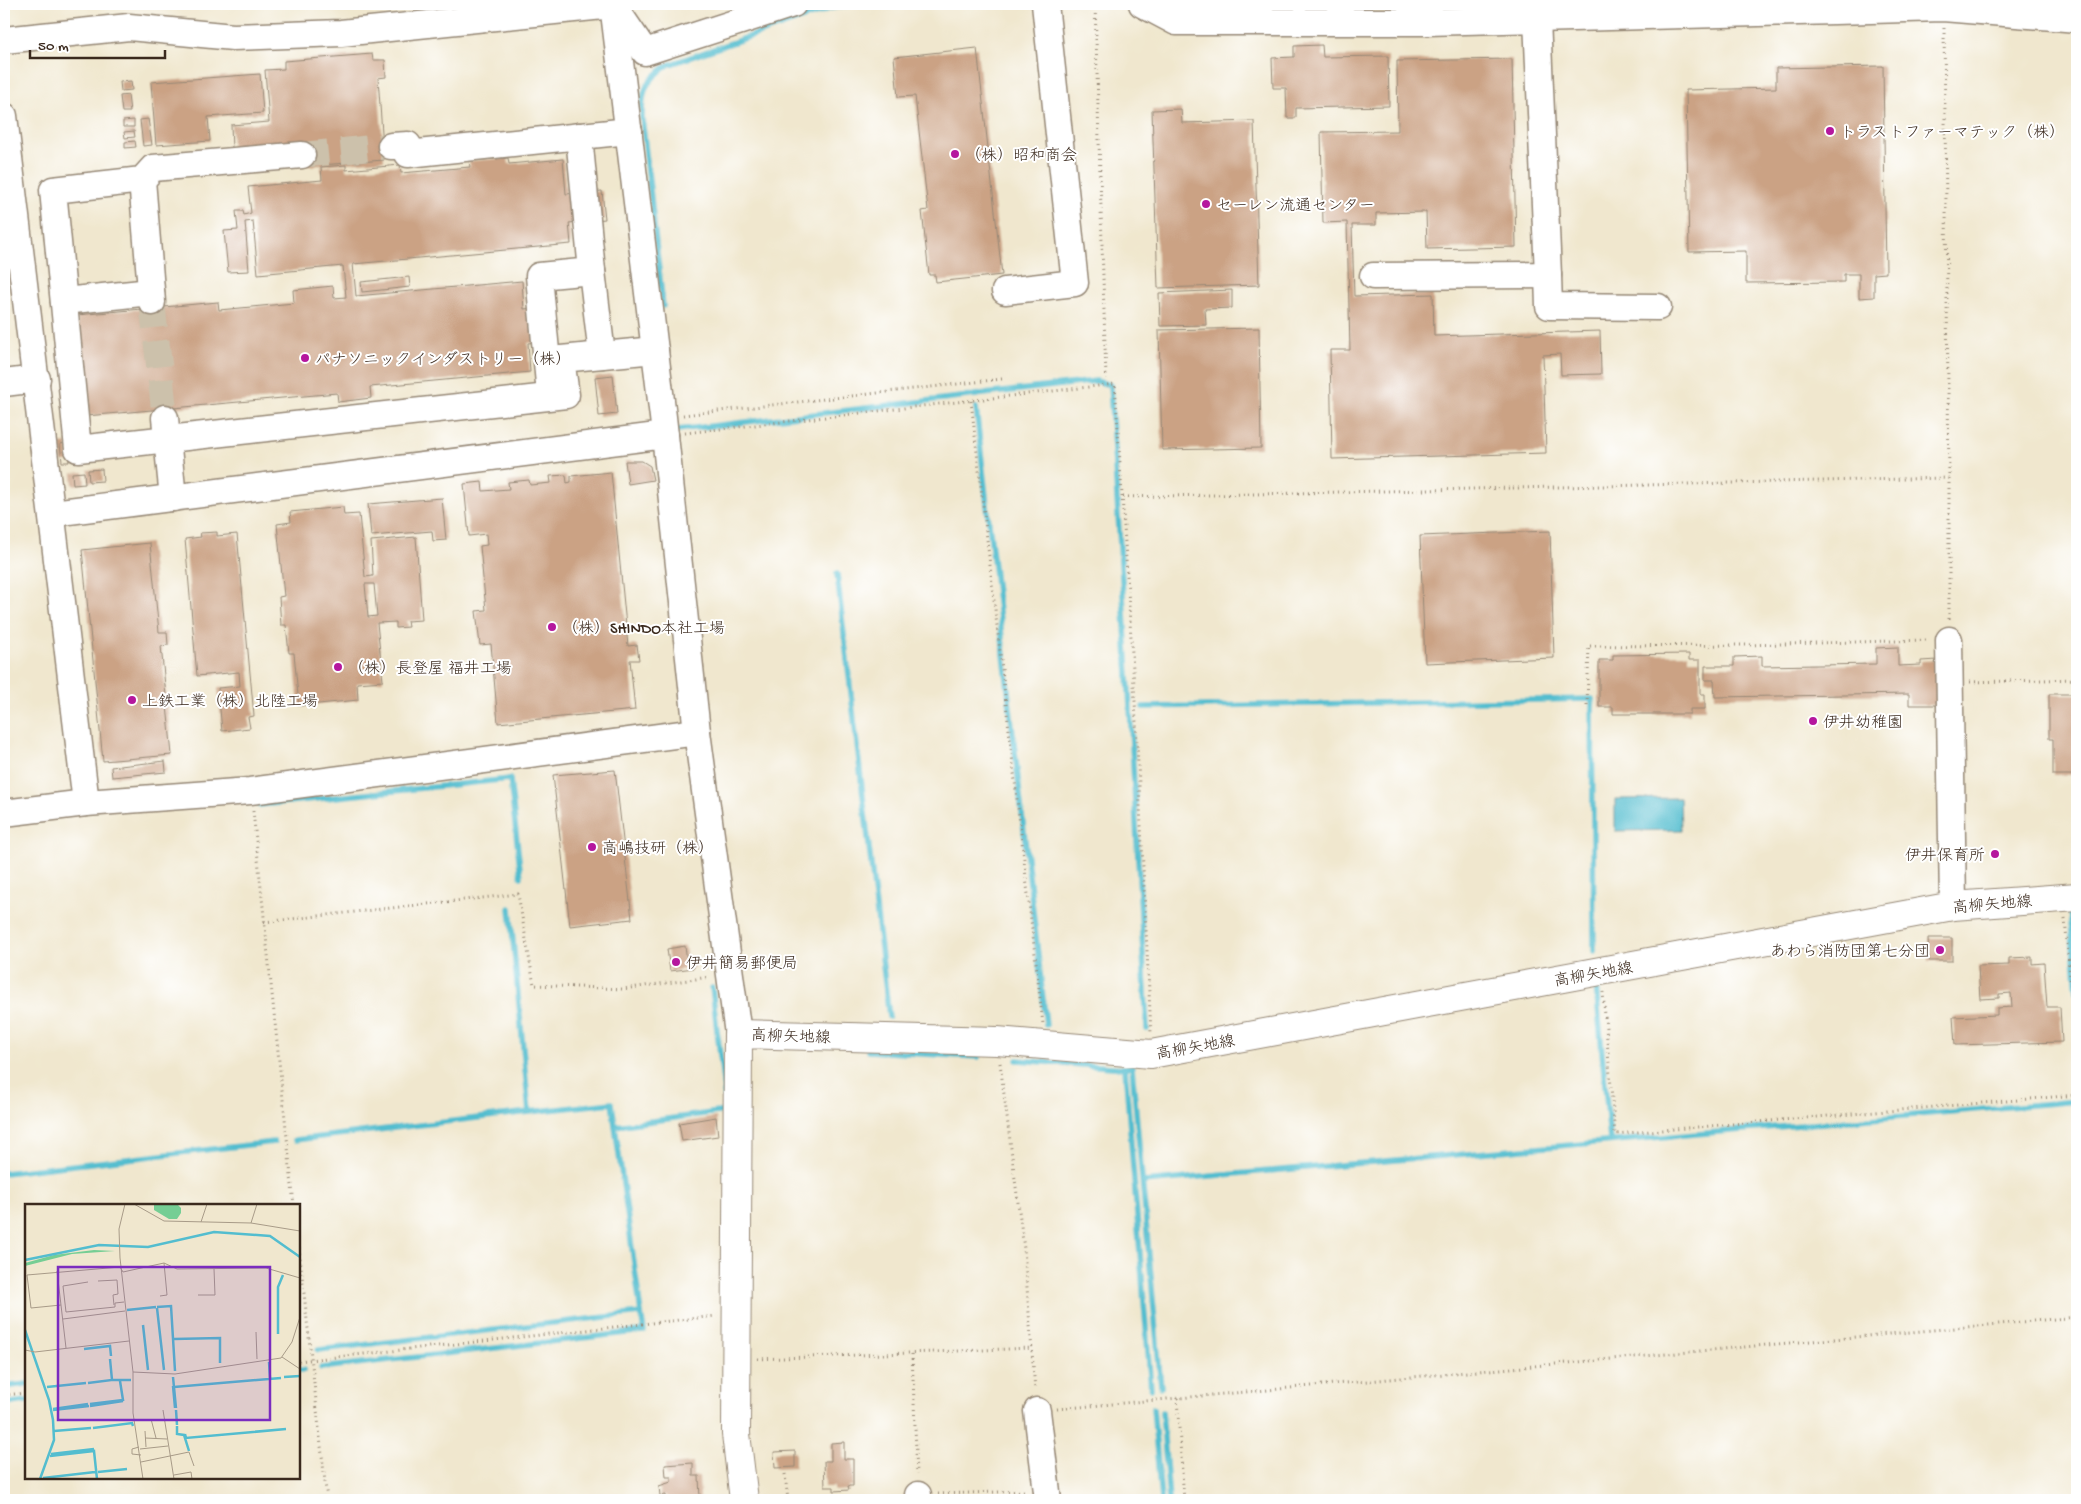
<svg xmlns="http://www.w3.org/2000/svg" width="2081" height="1504" viewBox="0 0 2081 1504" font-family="'Gochi Hand','Klee One',sans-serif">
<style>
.water{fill:#53bdcf;stroke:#477476}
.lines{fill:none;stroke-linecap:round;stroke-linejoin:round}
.stream{stroke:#53bdcf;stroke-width:5.5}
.building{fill:#cba284;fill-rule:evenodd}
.minor-tunnel{stroke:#ccc1ab;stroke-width:26;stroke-dasharray:26 13;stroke-linecap:butt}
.minor-casing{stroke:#968876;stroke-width:29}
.major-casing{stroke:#968876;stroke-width:30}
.path{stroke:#968876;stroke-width:3;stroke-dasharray:1 4;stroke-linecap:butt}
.minor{stroke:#fff;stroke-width:26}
.major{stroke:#fff;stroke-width:28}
.poi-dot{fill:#b5179e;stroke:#fff;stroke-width:2}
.labels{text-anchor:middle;stroke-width:4;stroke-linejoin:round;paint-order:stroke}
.poi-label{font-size:16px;fill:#3b2a1e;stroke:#fff;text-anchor:start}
.street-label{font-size:16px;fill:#3b2a1e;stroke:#fff}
.inset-river{fill:none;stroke:#53bdcf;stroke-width:2.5}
.inset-road{fill:none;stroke:#a89b88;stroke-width:1}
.view{fill:#7b2cbf;fill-opacity:0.15;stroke:#7b2cbf;stroke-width:2.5}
.inset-edge{fill:none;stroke:#3b2a1e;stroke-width:2.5}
</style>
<rect width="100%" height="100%" fill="#fff"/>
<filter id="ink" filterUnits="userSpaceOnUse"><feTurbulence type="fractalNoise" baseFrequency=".02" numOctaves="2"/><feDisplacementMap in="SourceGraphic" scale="10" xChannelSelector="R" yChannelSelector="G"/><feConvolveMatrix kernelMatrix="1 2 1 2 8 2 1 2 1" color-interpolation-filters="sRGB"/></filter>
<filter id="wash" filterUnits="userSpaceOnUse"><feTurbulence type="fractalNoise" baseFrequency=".0096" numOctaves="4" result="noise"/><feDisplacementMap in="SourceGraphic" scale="20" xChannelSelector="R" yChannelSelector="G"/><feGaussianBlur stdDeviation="1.12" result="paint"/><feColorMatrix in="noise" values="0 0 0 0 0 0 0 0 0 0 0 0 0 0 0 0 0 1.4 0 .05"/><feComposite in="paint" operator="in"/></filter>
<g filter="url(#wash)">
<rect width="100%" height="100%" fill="#f0e7ce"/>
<path class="water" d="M1680,798L1681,830L1615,831V799Z"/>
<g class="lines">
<g class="stream">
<path d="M663,306L642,117C642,89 645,82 668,65L832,8L855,4"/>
<path d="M975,395L1096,381L1110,385L1130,708L1147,1029"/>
<path d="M976,408L1046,1025"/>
<path d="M677,430L977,395"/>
<path d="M837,574L889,1017"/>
<path d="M1143,707L1592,699L1594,951"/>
<path d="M259,805L510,779L521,877"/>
<path d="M2070,910L2077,991"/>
<path d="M1596,985L1610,1141"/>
<path d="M712,988L725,1098"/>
<path d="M868,1051L978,1057"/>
<path d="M1017,1060L1125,1068L1132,1067L1161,1387"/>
<path d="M1125,1068L1151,1389"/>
<path d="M529,1112L612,1103L615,1126L726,1111V1107"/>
<path d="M295,1140L529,1112L510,908"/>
<path d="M4,1173L274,1142"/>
<path d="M1143,1182L2077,1101"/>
<path d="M318,1350L641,1313L615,1126"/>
<path d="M321,1368L644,1331L641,1313"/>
<path d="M299,1370H304"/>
<path d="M4,1387L26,1384"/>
<path d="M4,1404L26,1401"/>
<path d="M1153,1408L1161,1500"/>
<path d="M1162,1412L1169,1500"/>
</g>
</g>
<g id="blocks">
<g class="building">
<path d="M1322,45L1323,57L1388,56L1389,106L1296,108V118H1287L1286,88H1273L1272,58L1294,57V46Z"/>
<path d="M977,48L1002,275L936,282L935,275H929L922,211L928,210L915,96L898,97L894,57Z"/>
<path d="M372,54L373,60H385L386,77L378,78L384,160L308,166L273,151L272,144L264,145V152L232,149L231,125L269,122L265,70L284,69V61Z"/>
<path d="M1512,59L1516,247L1427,249L1426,212L1376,213V225H1352L1354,296L1433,294L1434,336L1600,331L1601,374L1561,375L1560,354L1543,355L1546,453L1332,459L1330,350H1350L1347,222L1323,223L1321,132L1398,131L1397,61Z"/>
<path d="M1883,66L1886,273L1874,274V297L1859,298V274H1844V282L1746,283V251L1689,252L1686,90L1776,88V68Z"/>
<path d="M260,74L263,113L208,117L210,141L156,145L151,82Z"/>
<path d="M131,81L132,90L121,91L120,82Z"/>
<path d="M128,95L130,112H122L120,96Z"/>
<path d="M1181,109L1182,123L1254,121L1259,285L1158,288L1152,110Z"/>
<path d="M148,119L152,145L143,146L140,120Z"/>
<path d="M134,120V127H123V121Z"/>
<path d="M134,131L135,137L125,138L124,132Z"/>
<path d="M135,141L136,147L125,148V142Z"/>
<path d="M508,158L509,164L563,159L566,194L602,191L605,219L569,223L571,244L353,264L356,296L522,281L524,309L552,306L555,340L528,343L530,372L370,387L371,398L338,402L337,393L86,416L77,315L218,302L219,310L294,303L293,290L333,286L334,298L346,297L343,266L258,274L253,221L245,222L249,271L228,272L224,231L238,230L236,211H243L244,215L251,213L248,187L322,180L321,167L346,165V170L400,165L401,173L470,167L469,161Z"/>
<path d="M409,277L410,287L362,292L361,282Z"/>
<path d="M1232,290V308L1205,309L1206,325L1160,326L1159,293Z"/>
<path d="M1259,328L1261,448L1162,450L1159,330Z"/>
<path d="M613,375L617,414L599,416L595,377Z"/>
<path d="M67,443L69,462H62L60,444Z"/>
<path d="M625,461H642L650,466L653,480L628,484Z"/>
<path d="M102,469L103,481L89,482L88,470Z"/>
<path d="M84,472L85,484L73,485L72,473Z"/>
<path d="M611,472L628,646L637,645L639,660H630L635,710L498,723L491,644L480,645L476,611L486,610L480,546L487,545L486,534L469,536L464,484L482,482L483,491L509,489L508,482L529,480L530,485L551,483L550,476L566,475L567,483L571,482V476Z"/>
<path d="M442,498L446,540L433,541L432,531L371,536L368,504Z"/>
<path d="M343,507L344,515L359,514L365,577L373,576L371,541L416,537L422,620L407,621L408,627L396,628V622L377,623L383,681L357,683L358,700L299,706L294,653H289L286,625H281L279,597L284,596L277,524L291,522L290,512ZM365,584H374L377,616L368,617Z"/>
<path d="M1550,531L1554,658L1425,663L1420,536Z"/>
<path d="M217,532V536L237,534L254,716L248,717L250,728L222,731L218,688L240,686L239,672L197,676L185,539L201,537L200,533Z"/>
<path d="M150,543L159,632H167L168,645L161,646L172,755L103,761L82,550Z"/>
<path d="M1898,647V666L1921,665V661L1937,660V705H1909V694L1715,697L1714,680H1705V666H1734V657L1762,656V666L1876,664V648Z"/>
<path d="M1689,654V660H1700V694H1705V709H1690V714H1613V707H1599V660H1613V655Z"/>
<path d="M2049,694H2077V775H2053V739H2049Z"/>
<path d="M165,761L166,772L112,777L111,767Z"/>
<path d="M615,770L632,919L570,926L553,775Z"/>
<path d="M1928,938H1952V961H1929Z"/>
<path d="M685,946L687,961L692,960L694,968L670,971L667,949Z"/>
<path d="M2032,957V964L2044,963L2047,1007H2060L2062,1042L1955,1045L1953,1017L1997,1015V1008L2012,1007L2011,993L1999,994V998L1980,999L1978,966L2009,965V958Z"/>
<path d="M716,1117L718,1136L682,1141L679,1123Z"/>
<path d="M844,1442V1459H853V1486H848L849,1490L834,1491V1487H825L824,1461H831V1443Z"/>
<path d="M795,1451V1467L775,1468L774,1452Z"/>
<path d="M693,1463V1476H699L700,1500H666V1495L660,1496L659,1486L671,1482V1477H666L665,1465Z"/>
</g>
</g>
</g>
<g filter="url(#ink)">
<use href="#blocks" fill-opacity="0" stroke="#968876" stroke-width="1"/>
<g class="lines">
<g class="minor-tunnel">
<path d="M302,155L391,146"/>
<path d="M152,302L165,418"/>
</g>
<defs>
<g id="minor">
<path d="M613,4L663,417L697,732L738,1034"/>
<path d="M1142,4L1176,22H1427L1943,8L2077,19"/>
<path d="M4,40L129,27L233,37L341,33L613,5L645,52L793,4"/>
<path d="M4,116L86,803"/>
<path d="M391,146L408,145V154L629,131"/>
<path d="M302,155L153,168L142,180L53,190L78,449L566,395L561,359L655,350"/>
<path d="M142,180L152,302"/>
<path d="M592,271L602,355"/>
<path d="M1548,275L1549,306L1658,307"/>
<path d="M1373,276L1548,275L1537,19"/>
<path d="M1005,291L1075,283L1045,4"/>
<path d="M64,301L151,292"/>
<path d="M4,383L37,379"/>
<path d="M549,384L539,276L592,271L579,136"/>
<path d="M165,418L173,498"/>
<path d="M53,513L665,435"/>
<path d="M1949,640L1953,906"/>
<path d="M4,813L86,803L250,791L697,732"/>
<path d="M1037,1411L1048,1500"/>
<path d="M918,1495V1500"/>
</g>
<path id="major" d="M744,1500L736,1434L738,1034L997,1041L1151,1054L1953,906L2077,897"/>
</defs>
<use href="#minor" class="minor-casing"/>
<use href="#major" class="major-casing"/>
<g class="path">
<path d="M1095,4L1106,379"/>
<path d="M1944,28L1949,478V619"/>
<path d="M971,401L1043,1024"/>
<path d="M683,415L1002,379"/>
<path d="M685,433L1115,384L1135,701L1151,1033"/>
<path d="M1123,497L1949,478"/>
<path d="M1970,682L2077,679"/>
<path d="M1587,705L1589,646L1746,645L1928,640"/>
<path d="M253,811L294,1205"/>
<path d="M2065,919L2077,1056"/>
<path d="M264,922L518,894L534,985L623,989L710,977"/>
<path d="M1603,992L1615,1134L2077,1095"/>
<path d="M1000,1063L1024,1249L1035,1390"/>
<path d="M299,1248L327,1500"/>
<path d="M912,1354L917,1474"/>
<path d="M758,1359L1032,1348"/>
<path d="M299,1361L716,1316"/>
<path d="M4,1395L26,1393"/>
<path d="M1177,1398L1184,1500"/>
<path d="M1057,1409L2077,1317"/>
<path d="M785,1474L788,1500"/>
<path d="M938,1494L1027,1491"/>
</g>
<use href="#minor" class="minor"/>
<use href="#major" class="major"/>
</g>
</g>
<g class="poi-dot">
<circle cx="1830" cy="131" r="5"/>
<circle cx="955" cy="154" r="5"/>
<circle cx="1206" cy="204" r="5"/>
<circle cx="305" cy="358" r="5"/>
<circle cx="552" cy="627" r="5"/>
<circle cx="338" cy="667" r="5"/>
<circle cx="132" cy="700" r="5"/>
<circle cx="1813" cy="721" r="5"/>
<circle cx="592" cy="847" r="5"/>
<circle cx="1995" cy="854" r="5"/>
<circle cx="1940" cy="950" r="5"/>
<circle cx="676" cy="962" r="5"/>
</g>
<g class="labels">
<g class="poi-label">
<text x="1840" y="137">トラストファーマテック（株）</text>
<text x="965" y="160">（株）昭和商会</text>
<text x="1216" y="210">セーレン流通センター</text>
<text x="315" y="364">パナソニックインダストリー（株）</text>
<text x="562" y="633">（株）SHINDO本社工場</text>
<text x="348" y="673">（株）長登屋 福井工場</text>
<text x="142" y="706">上鉄工業（株）北陸工場</text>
<text x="1823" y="727">伊井幼稚園</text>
<text x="602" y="853">高嶋技研（株）</text>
<text x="1985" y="860" text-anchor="end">伊井保育所</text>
<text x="1930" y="956" text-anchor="end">あわら消防団第七分団</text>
<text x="686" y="968">伊井簡易郵便局</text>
</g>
<g class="street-label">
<text transform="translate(1992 903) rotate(-5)" y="6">高柳矢地線</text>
<text transform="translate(1593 973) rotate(-10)" y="6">高柳矢地線</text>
<text transform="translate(791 1035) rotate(2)" y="6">高柳矢地線</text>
<text transform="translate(1195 1046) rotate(-10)" y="6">高柳矢地線</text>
</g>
</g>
<g transform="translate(25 1204)">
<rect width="275" height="275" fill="#f0e7ce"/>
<path d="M129,0H152L156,4V9L152,15H144L129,6ZM69,46L90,47L47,50L0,62V59L29,51Z" fill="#75ce94"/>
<path class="inset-river" d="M0,56L74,41L123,43L189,28L245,32L275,53M132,103L146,102L150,167M132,104L139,166M102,106L131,103M118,121L123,166M0,126L24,196L28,216L29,236L15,275M253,130V83L258,71M149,135L195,134V159M59,145L85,142L86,152M244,158L245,174M148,173L151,204M259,173L275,172M87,176H106M63,179L87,176L85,155M148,182L150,204M22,183L61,179M149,183L256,174M65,200L98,196L95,177M65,202L98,197M28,205L63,200M28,206L64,202M151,206L152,221M152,222V230L159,231L164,247M68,224L107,219L108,222M29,227L66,224M160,230L161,234L261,225M26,250L69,245M25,252L69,247L72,275M73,268L102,265M18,274L70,268"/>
<path class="inset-road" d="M100,0L94,25L95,54L108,168M109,0L139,17L226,19L275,27M176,18L182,0M226,19L232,0M32,67L41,144M73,77L92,76M63,78L38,82L41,108L90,103V99L99,98M173,91H190L189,65M135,92L142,91L139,59M36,101L6,104L2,71L95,63L98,68L139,59L152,65L241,64L275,74M89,101L88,91L93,90L92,76M38,115L100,107M231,128L232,155M0,146L10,148L104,137M257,153L275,165M138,206L149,275M126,215L131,234M120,227L121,243M120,234L142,235M114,243L107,245V250L116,251M115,245L143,242M116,258L164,248L169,262M149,271L166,268L167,275M118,275L108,209V168L150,170L256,154L267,138L275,113"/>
<path class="view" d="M33,63H245V216H33Z"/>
<rect width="275" height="275" class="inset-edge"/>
</g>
<rect width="2081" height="1504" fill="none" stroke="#fff" stroke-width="20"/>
<path d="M30 50v8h135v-8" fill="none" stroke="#3b2a1e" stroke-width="2.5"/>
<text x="38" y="50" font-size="15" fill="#3b2a1e" stroke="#ffffff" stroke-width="4" paint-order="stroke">50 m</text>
</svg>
